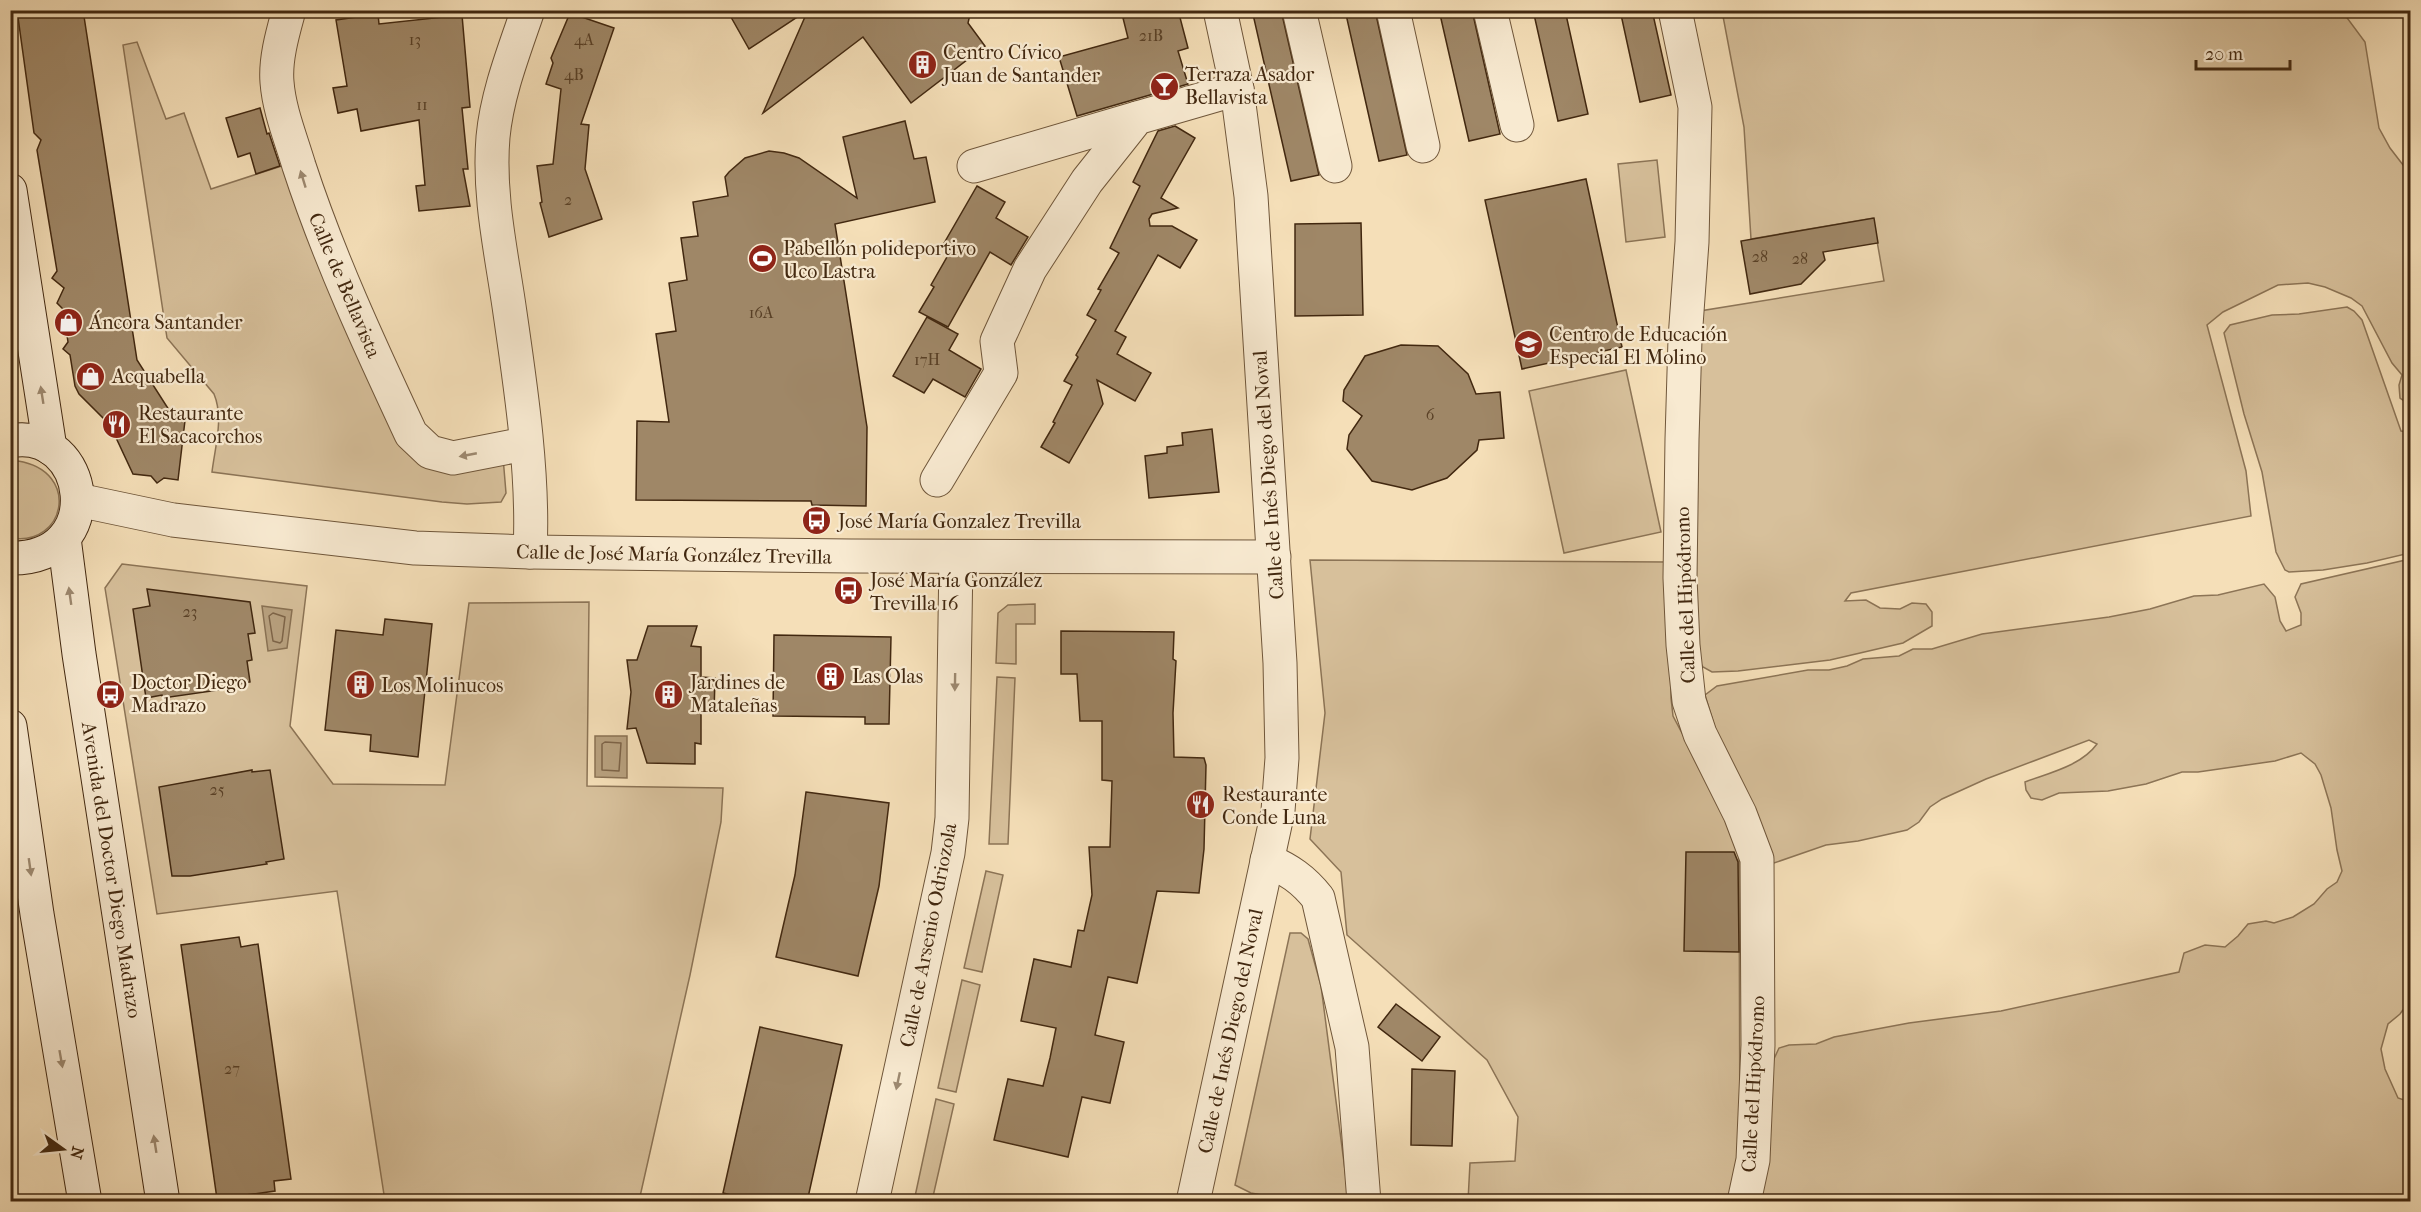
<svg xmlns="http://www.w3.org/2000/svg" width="2421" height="1212" viewBox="0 0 2421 1212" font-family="'IM FELL French Canon',serif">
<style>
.green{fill:#d7c09b;stroke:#8c7456;stroke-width:1.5}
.water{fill:#b8a17f;stroke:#897153;stroke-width:1.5}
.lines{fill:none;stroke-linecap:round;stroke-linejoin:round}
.shore{stroke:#7d6448;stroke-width:1.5}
.building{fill:#9f8767;stroke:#422810;stroke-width:1.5}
.minor-casing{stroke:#6f563a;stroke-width:35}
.secondary-casing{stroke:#422810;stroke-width:35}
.minor{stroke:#f8ead1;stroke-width:33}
.secondary{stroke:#f8ead1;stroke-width:33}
.oneway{fill:#9d8970}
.labels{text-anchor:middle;stroke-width:4.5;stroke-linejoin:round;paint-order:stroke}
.number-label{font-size:16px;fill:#594026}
.poi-label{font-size:20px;fill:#422810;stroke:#f8ead1;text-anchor:start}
.street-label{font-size:20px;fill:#422810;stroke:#f8ead1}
</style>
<rect width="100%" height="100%" fill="#f5dfb8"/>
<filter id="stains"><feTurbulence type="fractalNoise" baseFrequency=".00333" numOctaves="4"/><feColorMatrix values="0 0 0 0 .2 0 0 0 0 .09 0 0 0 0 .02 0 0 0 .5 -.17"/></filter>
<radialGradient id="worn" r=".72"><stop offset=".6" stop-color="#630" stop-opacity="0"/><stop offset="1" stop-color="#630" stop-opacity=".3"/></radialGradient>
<g class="green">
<path d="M1722,11H2342L2365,42L2379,128L2390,148L2410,174V418L2404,401L2400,398L2399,385L2402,375L2392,363L2362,306L2351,298L2325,287L2308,283L2278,285L2223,312L2207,325L2246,471L2251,516L1851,593L1845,601L1866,600L1880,608L1900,609L1912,603L1926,604L1932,612V626L1903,643L1830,660L1738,671L1712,672L1703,667L1698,660L1693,586L1700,311L1884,281L1873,218L1751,239L1744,127Z"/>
<path d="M137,42L166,119L184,113L211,189L288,164L394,430L503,457L506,493L501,502L467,504L442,502L212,472C215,447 224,418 214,394L167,338L123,45Z"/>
<path d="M1657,160L1665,237L1626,242L1618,164Z"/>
<path d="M2347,307L2354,311L2362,320L2401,431L2410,432V553L2367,563L2323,570L2289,572L2285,570L2276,552L2262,472L2244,414L2224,333L2230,325L2272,315L2299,314Z"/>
<path d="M1626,370L1661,532L1564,553L1529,391Z"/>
<path d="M18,461C81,471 66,547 11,538L10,463Z"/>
<path d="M2410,559V1000L2400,1014L2388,1024L2381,1049L2385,1069L2398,1098L2410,1102V1201H1759L1773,1061L1779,1048L1789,1045L1816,1044L1834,1037L1909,1023L2001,1011L2179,972L2184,953L2205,945L2225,947L2238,936L2248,924L2266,921L2274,923L2293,917L2314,904L2327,889L2337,882L2342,871L2337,850L2331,808L2321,775L2315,764L2301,753L2275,761L2198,772H2182L2146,784L2108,791L2059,793L2042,800L2031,798L2026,790L2025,782C2049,773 2081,766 2097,744L2089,740L1986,779L1942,799L1930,807L1919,822L1907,830L1858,841L1826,845L1774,863L1768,859L1716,731L1705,695L1717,686L1808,670H1829L1847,666L1863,659L1899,656L1913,649H1932L1982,634L2109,617L2150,609L2194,596L2218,595L2264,584L2275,597L2280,621L2286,631L2301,625V613L2295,597L2301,584Z"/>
<path d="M1310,560L1669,562L1671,698L1673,716L1730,824L1739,852L1740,1163L1728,1201H1468L1470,1163L1515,1161L1518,1117L1487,1060L1347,935L1341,872L1310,839L1325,713Z"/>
<path d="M122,564L307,586L290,726L333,784L445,785L469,603L589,602L587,786L723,788L721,822L690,975L639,1201H385L337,891L157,914L105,588Z"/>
<path d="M1035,604V624H1016V664L996,663L998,613L1008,605Z"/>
<path d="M997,677L1015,678L1008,844H989Z"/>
<path d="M986,871L1003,875L982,972L964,968Z"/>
<path d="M1290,933H1301L1308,939L1321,986L1349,1201H1285L1279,1198L1251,1193L1235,1185Z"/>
<path d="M962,980L980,985L956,1092L938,1088Z"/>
<path d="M936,1099L954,1104L932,1201H914Z"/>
</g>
<g class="water">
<path d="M262,606L292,610L287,648L268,651Z"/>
<path d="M595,736H627V778L595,777Z"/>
</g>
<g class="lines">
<g class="shore">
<path d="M273,613L285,617L282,641L280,643L273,641L269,616Z"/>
<path d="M605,742L621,743L619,771L602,770V744Z"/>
</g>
</g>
<g class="building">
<path d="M17,10H83L137,360L169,410L186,412L178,480L164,478L157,483L151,476L133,474L110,425L79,394L75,386L70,355L63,349L68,342L63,309L57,303L64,288L52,278L57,271L37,150L41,140L34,133Z"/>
<path d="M727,10H808L749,49Z"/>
<path d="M808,10H971L968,23L985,46L911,103L863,37L763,113Z"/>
<path d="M1149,10H1178L1188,48L1178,51L1188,84L1077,116L1059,57L1128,38L1123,18Z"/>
<path d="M1252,10H1281L1319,175L1291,181Z"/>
<path d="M1345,10H1375L1407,155L1379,161Z"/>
<path d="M1439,10H1472L1500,134L1469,141Z"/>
<path d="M1533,10H1565L1588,114L1558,121Z"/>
<path d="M1620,10H1652L1671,95L1640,102Z"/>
<path d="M570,13L614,28L581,124L589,125L585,169L602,219L549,237L540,203L542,202L537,166L553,164L561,89L546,84L553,63L551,58Z"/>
<path d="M378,14L379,24L462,15L470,107L462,108L468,169H463L470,206L419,211L416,186L425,185L419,120L361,131L357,109L338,113L333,88L347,86L336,20Z"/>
<path d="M260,108L267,134L269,133L280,166L256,174L250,153L238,157L226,118Z"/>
<path d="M905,121L914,159L926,157L935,202L835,224L867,427L866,506L812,505L811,501L636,500L637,421L669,422L656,334L676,331L669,283L687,280L681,238L698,236L693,202L728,196L725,177L729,172L745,158L769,151L784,153L799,158L857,198L843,137Z"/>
<path d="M1175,126L1195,138L1161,198L1178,208L1152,214L1149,219L1150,226H1172L1197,240L1180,268L1158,255L1115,331L1126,337L1117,354L1151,373L1135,401L1097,380L1103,404L1069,463L1041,447L1055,423L1053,422L1072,385L1064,381L1078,357L1076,355L1096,320L1087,315L1101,290L1098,289L1119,253L1110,248L1140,186L1133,182L1158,131Z"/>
<path d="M1586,179L1622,347L1522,369L1485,200Z"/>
<path d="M977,186L1005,202L996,218L1028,237L1011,265L990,252L948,327L919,312L934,287L931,285L951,250L943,245Z"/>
<path d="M1874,218L1878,243L1823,252L1825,260L1801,284L1750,294L1741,241Z"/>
<path d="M1361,223L1363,315L1295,316V224Z"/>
<path d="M927,317L958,334L949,350L981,369L965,397L933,379L924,393L893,376Z"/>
<path d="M1401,345L1438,346L1468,374L1476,394L1500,392L1504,438L1479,440L1477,450L1447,478L1412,490L1372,481L1347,449L1349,435L1362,416L1343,401L1344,390L1365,356Z"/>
<path d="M1212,429L1219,492L1149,498L1145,456L1167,453V447L1183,445L1182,433Z"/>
<path d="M147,589L250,602L255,633L248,634L252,660L247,661L250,682L239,684L240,687L163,698L162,695L146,698L133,609L150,606Z"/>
<path d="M385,619L432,624L418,757L370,751L371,735L325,730L336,630L383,635Z"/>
<path d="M648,626H697L691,646L701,647V677L715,678L714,713L701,712V744L695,743V764L647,763L636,728L627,729L631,692L627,660H637Z"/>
<path d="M1061,631L1174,632L1173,659L1176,661L1173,713L1174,757L1204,758L1206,765L1204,849L1199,893L1157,891L1137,983L1108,977L1095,1035L1124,1042L1110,1103L1082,1097L1068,1157L994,1140L1008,1079L1043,1086L1050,1058L1056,1028L1021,1021L1034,959L1071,967L1078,930L1084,931L1092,895L1089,847H1110L1112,781L1102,780V721H1080L1077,674H1061Z"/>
<path d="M774,635L891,637L889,724H865V717L773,716Z"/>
<path d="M252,770V772L270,770L284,859L266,862L267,864L190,876H172L159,787Z"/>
<path d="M806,792L889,803L879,886L858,976L776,957L795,875Z"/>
<path d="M1686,852H1734L1738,862L1739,952L1684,951Z"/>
<path d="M239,937L241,947L258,944L291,1179L274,1181L275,1191L217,1199L181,945Z"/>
<path d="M1396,1004L1440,1037L1422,1061L1378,1027Z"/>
<path d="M760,1027L842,1045L807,1202H759L723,1193Z"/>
<path d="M1412,1069L1455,1071L1452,1146L1411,1145Z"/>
</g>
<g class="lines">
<defs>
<g id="minor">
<path d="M289,10C283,32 275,59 277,82C279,110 291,139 299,166C329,258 370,346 411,434L430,452L453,458L525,444"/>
<path d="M528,10C514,51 497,94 493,137C488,197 502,255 510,313C521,389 534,476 530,552"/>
<path d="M1299,10L1335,166"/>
<path d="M1393,10L1423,146"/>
<path d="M1490,10L1517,125"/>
<path d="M1675,10L1695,107L1692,242L1685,339L1682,439L1680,578L1683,645L1689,701L1700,734L1740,814L1757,859L1758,1045L1753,1160L1744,1202"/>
<path d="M974,166L1137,118"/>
<path d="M937,480L1001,373L997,341L1030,269L1087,181L1137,118L1237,89"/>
<path d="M78,500L173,520L415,548L530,552L851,556L1274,557"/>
<path d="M1267,860C1289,870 1303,879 1318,898L1352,1047L1364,1202"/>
<path d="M872,1202L948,853L952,818L956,557"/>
<path d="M1193,1202L1278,811L1282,758L1280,663L1251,196L1237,89L1220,10"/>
</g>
<g id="secondary">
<path d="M10,190L50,448"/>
<path d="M10,441C89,426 110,560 10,558"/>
<path d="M64,538L79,654L163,1202"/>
<path d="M10,726L37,914L85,1202"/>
</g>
</defs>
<use href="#minor" class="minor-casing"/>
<use href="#secondary" class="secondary-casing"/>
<use href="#minor" class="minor"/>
<use href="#secondary" class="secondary"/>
</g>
<defs><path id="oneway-solid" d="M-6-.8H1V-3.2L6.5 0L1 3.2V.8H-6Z" transform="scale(1.5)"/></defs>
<g class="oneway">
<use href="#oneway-solid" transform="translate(303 179) rotate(-107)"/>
<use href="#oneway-solid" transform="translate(42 395) rotate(-99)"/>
<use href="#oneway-solid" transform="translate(468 455) rotate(169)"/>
<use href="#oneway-solid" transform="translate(70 596) rotate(-98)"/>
<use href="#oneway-solid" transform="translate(955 682) rotate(91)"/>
<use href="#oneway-solid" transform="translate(30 867) rotate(82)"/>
<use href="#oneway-solid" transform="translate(61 1059) rotate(80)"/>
<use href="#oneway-solid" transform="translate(898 1081) rotate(102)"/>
<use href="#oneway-solid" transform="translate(155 1144) rotate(-99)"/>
</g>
<defs>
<symbol id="building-disc" viewBox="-11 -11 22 22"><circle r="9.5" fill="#8f2418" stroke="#f8ead1"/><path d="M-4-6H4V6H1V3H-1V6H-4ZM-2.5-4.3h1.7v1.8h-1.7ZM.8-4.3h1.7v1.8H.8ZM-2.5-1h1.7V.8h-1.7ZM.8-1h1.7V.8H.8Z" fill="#fff"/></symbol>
<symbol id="bar-disc" viewBox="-11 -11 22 22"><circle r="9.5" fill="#8f2418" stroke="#f8ead1"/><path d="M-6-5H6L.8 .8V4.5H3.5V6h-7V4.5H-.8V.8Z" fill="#fff"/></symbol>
<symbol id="stadium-disc" viewBox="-11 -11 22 22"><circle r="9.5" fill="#8f2418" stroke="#f8ead1"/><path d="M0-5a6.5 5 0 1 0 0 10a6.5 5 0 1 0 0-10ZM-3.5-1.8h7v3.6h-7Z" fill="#fff"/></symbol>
<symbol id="shop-disc" viewBox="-11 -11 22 22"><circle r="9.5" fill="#8f2418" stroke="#f8ead1"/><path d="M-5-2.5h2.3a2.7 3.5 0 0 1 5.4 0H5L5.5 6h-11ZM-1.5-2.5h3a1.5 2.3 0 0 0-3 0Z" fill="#fff"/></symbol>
<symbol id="school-disc" viewBox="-11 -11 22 22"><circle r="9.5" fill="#8f2418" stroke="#f8ead1"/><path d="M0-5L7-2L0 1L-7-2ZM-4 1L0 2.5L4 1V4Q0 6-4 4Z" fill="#fff"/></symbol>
<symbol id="restaurant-disc" viewBox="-11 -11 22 22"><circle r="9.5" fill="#8f2418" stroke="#f8ead1"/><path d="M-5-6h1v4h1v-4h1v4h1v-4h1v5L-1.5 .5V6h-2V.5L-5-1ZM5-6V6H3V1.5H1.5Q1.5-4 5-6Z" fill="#fff"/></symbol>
<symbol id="bus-disc" viewBox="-11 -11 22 22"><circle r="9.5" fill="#8f2418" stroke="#f8ead1"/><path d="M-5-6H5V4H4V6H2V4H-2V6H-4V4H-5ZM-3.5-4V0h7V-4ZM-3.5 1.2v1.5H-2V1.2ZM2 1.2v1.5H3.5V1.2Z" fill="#fff"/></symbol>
</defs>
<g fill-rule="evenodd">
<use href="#building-disc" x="906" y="48" width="33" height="33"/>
<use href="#bar-disc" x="1148" y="70" width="33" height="33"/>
<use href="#stadium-disc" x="746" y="242" width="33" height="33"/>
<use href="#shop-disc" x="52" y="306" width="33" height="33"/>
<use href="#school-disc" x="1512" y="328" width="33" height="33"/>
<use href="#shop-disc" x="74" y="360" width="33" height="33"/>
<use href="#restaurant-disc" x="100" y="408" width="33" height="33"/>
<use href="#bus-disc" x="800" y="504" width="33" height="33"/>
<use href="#bus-disc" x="832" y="574" width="33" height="33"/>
<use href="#building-disc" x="814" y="660" width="33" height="33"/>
<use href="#building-disc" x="344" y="668" width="33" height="33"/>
<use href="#bus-disc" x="94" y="678" width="33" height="33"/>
<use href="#building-disc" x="652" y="678" width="33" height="33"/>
<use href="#restaurant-disc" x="1184" y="788" width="33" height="33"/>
</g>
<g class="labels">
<g class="number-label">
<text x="1151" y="41">21B</text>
<text x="415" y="45">13</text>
<text x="584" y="45">4A</text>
<text x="574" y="80">4B</text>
<text x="422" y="110">11</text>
<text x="568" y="205">2</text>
<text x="1760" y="262">28</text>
<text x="1800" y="264">28</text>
<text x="761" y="318">16A</text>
<text x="927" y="365">17H</text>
<text x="1430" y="420">6</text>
<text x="190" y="617">23</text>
<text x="217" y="795">25</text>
<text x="232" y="1074">27</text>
</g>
<g class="poi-label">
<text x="943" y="59">Centro Cívico<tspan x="943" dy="23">Juan de Santander</tspan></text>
<text x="1185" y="81">Terraza Asador<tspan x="1185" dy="23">Bellavista</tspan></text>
<text x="783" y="255">Pabellón polideportivo<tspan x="783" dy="23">Uco Lastra</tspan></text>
<text x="89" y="329">Áncora Santander</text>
<text x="1549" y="341">Centro de Educación<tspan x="1549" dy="23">Especial El Molino</tspan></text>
<text x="112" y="383">Acquabella</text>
<text x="138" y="420">Restaurante<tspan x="138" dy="23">El Sacacorchos</tspan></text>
<text x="838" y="528">José María Gonzalez Trevilla</text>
<text x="870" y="587">José María González<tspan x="870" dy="23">Trevilla 16</tspan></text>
<text x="852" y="683">Las Olas</text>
<text x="131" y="689">Doctor Diego<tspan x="131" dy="23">Madrazo</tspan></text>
<text x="690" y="689">Jardines de<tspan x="690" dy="23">Mataleñas</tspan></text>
<text x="381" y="692">Los Molinucos</text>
<text x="1222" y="801">Restaurante<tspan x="1222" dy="23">Conde Luna</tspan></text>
</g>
<g class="street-label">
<text transform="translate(345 285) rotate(67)" y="7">Calle de Bellavista</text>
<text transform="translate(1268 475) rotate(-94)" y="7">Calle de Inés Diego del Noval</text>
<text transform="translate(674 554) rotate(1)" y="7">Calle de José María González Trevilla</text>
<text transform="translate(1685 595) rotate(-92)" y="7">Calle del Hipódromo</text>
<text transform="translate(112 870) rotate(81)" y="7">Avenida del Doctor Diego Madrazo</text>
<text transform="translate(928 935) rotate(-79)" y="7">Calle de Arsenio Odriozola</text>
<text transform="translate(1230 1031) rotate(-78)" y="7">Calle de Inés Diego del Noval</text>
<text transform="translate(1753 1084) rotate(-87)" y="7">Calle del Hipódromo</text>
</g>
</g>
<rect width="2421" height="1212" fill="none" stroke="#f5dfb8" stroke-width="36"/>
<rect x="12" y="12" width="2397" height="1188" fill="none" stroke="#422810" stroke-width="3"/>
<rect x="18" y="18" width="2385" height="1176" fill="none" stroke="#422810" stroke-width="1.5"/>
<g transform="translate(63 1149) rotate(105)" stroke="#f8ead1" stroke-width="4.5" paint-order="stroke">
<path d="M0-4.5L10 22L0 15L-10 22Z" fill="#422810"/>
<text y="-9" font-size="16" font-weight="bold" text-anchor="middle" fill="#422810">N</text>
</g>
<path d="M2196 60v9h94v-9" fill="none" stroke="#422810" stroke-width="3"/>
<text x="2205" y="60" font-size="18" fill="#422810" stroke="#f8ead1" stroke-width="4.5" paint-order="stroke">20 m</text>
<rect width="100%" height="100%" filter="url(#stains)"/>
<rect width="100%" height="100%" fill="url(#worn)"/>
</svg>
